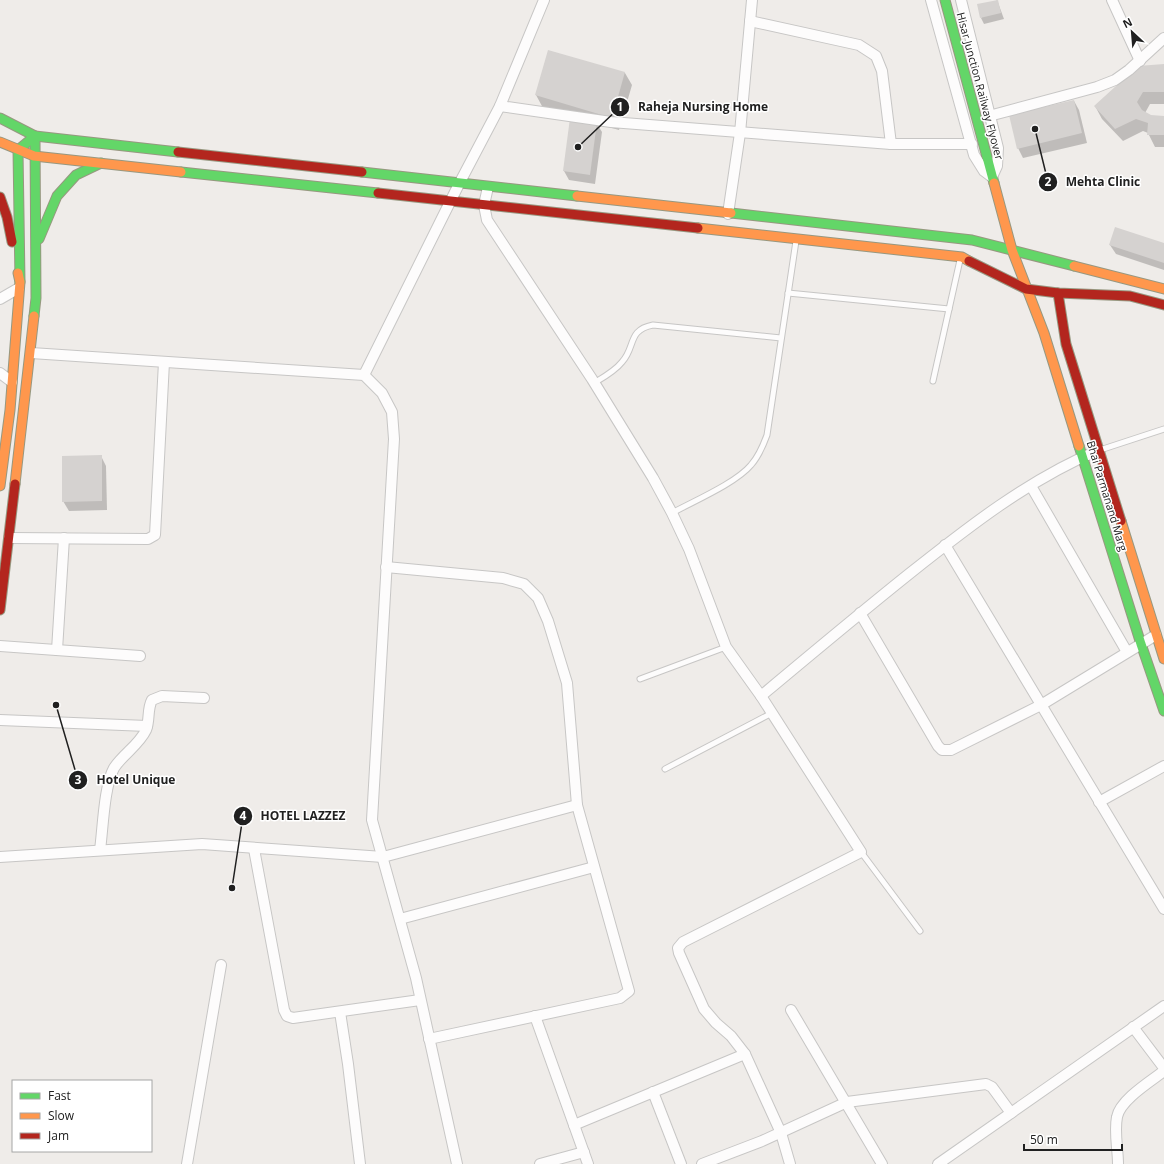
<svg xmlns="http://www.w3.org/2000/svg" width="1164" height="1164" viewBox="0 0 1164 1164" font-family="'Open Sans',sans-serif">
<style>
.shadow{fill:#0003}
.building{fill:#d5d2d0}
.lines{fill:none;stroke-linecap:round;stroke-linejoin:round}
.lane-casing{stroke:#c7c6c5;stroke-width:7}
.street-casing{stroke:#c7c6c5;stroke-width:12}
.fast-casing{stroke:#979880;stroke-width:11}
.slow-casing{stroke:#979880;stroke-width:11}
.jam-casing{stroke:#979880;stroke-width:11}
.lane{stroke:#fdfcfc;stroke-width:5}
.street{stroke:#fdfcfc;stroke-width:10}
.fast{stroke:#63d668;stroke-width:9}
.slow{stroke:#ff974d;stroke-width:9}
.jam{stroke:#b3261e;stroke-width:9}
.labels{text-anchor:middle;stroke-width:3;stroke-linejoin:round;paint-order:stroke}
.street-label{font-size:11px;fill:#202020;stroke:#fff}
.leader{fill:none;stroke:#202020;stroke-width:1.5}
.callout-dot{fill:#202020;stroke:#fff;stroke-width:1.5}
.mark-label{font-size:12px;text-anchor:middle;font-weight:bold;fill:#fff}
.callout-label{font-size:12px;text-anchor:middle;font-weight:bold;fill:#202020;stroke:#fff;stroke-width:3;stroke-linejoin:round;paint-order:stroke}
</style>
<rect width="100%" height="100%" fill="#efece9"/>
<g class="shadow">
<path d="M997,0L1004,19L984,24L981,18Z"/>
<path d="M549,51L625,73L632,85L619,130L597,124L602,132L595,184L569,180L564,171L571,119L543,108L536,95Z"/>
<path d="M1164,65V104H1150L1145,113L1151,116L1164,117V147H1155L1148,133L1143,131L1123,141L1102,119L1095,106Z"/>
<path d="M1074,101L1079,110L1087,143L1023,158L1018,148Z"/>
<path d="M1164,244V270L1116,254L1110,245Z"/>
<path d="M101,456L106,466L107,510L69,511L63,501Z"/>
</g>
<g class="building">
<path d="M998,0L1001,13L980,18L977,4Z"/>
<path d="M548,50L625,72L612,118L535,95Z"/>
<path d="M1164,64V92H1143L1137,102L1142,110L1151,115L1164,116V135H1147L1148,123L1136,119L1115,129L1094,106L1138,66Z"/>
<path d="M1074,100L1082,133L1017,149L1009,115Z"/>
<path d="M570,118L597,122L590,175L563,171Z"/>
<path d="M1115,227L1164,243V263L1109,245Z"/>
<path d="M102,455V501L62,502V456Z"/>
</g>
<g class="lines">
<defs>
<g id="lane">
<path d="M788,293L949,309"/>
<path d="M933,381L960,260"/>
<path d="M594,383C604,377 615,371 622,362C636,347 627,330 653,325L781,338"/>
<path d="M1100,450L1164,429"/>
<path d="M672,513C694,501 736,483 751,465C759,456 763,446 767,435L796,241"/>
<path d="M640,679L726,647"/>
<path d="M665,769L772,713"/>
<path d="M861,852L920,931"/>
</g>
<g id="street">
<path d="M931,0L974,155L984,171L992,177L997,166L998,148L961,0"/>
<path d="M1112,0L1140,61"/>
<path d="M750,21L859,45L876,56L882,71L891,144"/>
<path d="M500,106L611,122L891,144H972"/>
<path d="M989,116L1097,87L1115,80L1129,70L1164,38"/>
<path d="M488,187L484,205L487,220L592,379L653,478L672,513L689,549L726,647L761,696C810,655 859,614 909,574C967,528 1029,479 1099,450"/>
<path d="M728,214L740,133L752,0"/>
<path d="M0,299L19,288"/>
<path d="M31,353L364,375L382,393L392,412L394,439L372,820L416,978L457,1164"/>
<path d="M0,373L12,382"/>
<path d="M364,375L459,184L500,106L544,0"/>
<path d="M1031,486L1127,652"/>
<path d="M9,538L148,539L155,535L164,362"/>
<path d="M945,545L1164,909"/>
<path d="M386,567L503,578L524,584L538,598L548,621L567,683L577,805L629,991L620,998L429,1039"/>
<path d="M860,613L938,746L942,750H951L1041,705L1156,635"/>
<path d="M0,646L140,656"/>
<path d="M57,650L64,538"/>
<path d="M761,696L861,852L683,942L678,948L679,953L704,1009L716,1023L731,1036L745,1054L781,1133L790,1164"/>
<path d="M0,720L147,726"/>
<path d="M1099,802L1164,766"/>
<path d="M254,849L284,1010L287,1016L293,1018L420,1000"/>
<path d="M100,850C103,828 104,786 114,768C123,754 139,745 146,730C150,720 147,709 152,700L162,696L204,698"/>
<path d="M0,857L202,844L383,857L577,805"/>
<path d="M400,919L594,867"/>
<path d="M791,1010L882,1164"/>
<path d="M340,1012L348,1064L360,1164"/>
<path d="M535,1016L588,1164"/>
<path d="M1133,1027L1164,1068"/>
<path d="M653,1092L681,1164"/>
<path d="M574,1125L745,1054"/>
<path d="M187,1164L221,965"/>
<path d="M540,1164L584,1152"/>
<path d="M702,1164L762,1141L847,1102L986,1084L992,1087L1011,1113"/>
<path d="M938,1164L1164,1006"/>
<path d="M1118,1164C1118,1149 1114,1132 1117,1117C1120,1100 1151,1081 1164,1071"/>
</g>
<g id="fast">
<path d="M945,0L994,183"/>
<path d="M0,118L35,136L36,298L34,316"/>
<path d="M181,172L378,193"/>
<path d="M362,172L577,196"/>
<path d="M731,213L972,240L1074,266"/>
<path d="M39,239L57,196L76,175L101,163"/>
<path d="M20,282L18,150L35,136L178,152"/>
<path d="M1079,446L1141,644L1164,711"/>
</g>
<g id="slow">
<path d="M0,142L34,156L181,172"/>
<path d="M994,183L1012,250L1044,333L1079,446"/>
<path d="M577,196L731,213"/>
<path d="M698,228L962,257L969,261"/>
<path d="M1074,266L1164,289"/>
<path d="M15,484L34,316"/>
<path d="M0,486L10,410L20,282L18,273"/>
<path d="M1121,521L1164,659"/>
</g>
<g id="jam">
<path d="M178,152L362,172"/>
<path d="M378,193L698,228"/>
<path d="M0,197L7,217L12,242"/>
<path d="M969,261L1026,289L1058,293L1130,296L1164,305"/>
<path d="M1058,293L1066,344L1121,521"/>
<path d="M0,610L15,484"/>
</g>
</defs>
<use href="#lane" class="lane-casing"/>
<use href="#street" class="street-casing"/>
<use href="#fast" class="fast-casing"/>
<use href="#slow" class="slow-casing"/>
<use href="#jam" class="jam-casing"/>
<use href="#lane" class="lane"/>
<use href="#street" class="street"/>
<use href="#fast" class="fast"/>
<use href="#slow" class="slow"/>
<use href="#jam" class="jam"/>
</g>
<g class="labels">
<g class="street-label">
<text transform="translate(980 86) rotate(75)" y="4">Hisar Junction Railway Flyover</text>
<text transform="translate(1107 496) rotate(73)" y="4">Bhai Parmanand Marg</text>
</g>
</g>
<path class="leader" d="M578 147L620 107M1035 129L1048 182M56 705L78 780M232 888L243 816"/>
<g class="callout-dot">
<circle cx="578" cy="147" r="4"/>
<circle cx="1035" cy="129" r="4"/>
<circle cx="56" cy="705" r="4"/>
<circle cx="232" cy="888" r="4"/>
<circle cx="620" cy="107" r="10"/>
<circle cx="1048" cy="182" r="10"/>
<circle cx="78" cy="780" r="10"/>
<circle cx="243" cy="816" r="10"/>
</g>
<g class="mark-label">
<text x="620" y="111">1</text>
<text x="1048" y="186">2</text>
<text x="78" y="784">3</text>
<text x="243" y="820">4</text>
</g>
<g class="callout-label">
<text x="703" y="111">Raheja Nursing Home</text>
<text x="1103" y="186">Mehta Clinic</text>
<text x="136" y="784">Hotel Unique</text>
<text x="303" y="820">HOTEL LAZZEZ</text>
</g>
<rect x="12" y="1080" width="140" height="72" fill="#ffffff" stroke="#a6a6a6"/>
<rect x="20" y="1093" width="20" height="6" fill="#63d668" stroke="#a6a6a6"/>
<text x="48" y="1100" font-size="12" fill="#202020">Fast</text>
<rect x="20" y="1113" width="20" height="6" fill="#ff974d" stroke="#a6a6a6"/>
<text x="48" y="1120" font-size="12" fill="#202020">Slow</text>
<rect x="20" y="1133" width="20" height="6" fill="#b3261e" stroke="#a6a6a6"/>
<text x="48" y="1140" font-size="12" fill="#202020">Jam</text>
<g transform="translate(1132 32) rotate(334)" stroke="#ffffff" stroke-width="3" paint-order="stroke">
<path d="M0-3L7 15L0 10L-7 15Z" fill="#202020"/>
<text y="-6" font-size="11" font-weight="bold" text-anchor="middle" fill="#202020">N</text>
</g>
<path d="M1024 1144v6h98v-6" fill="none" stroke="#202020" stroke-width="2"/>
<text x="1030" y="1144" font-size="12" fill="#202020" stroke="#ffffff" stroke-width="3" paint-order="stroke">50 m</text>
</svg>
